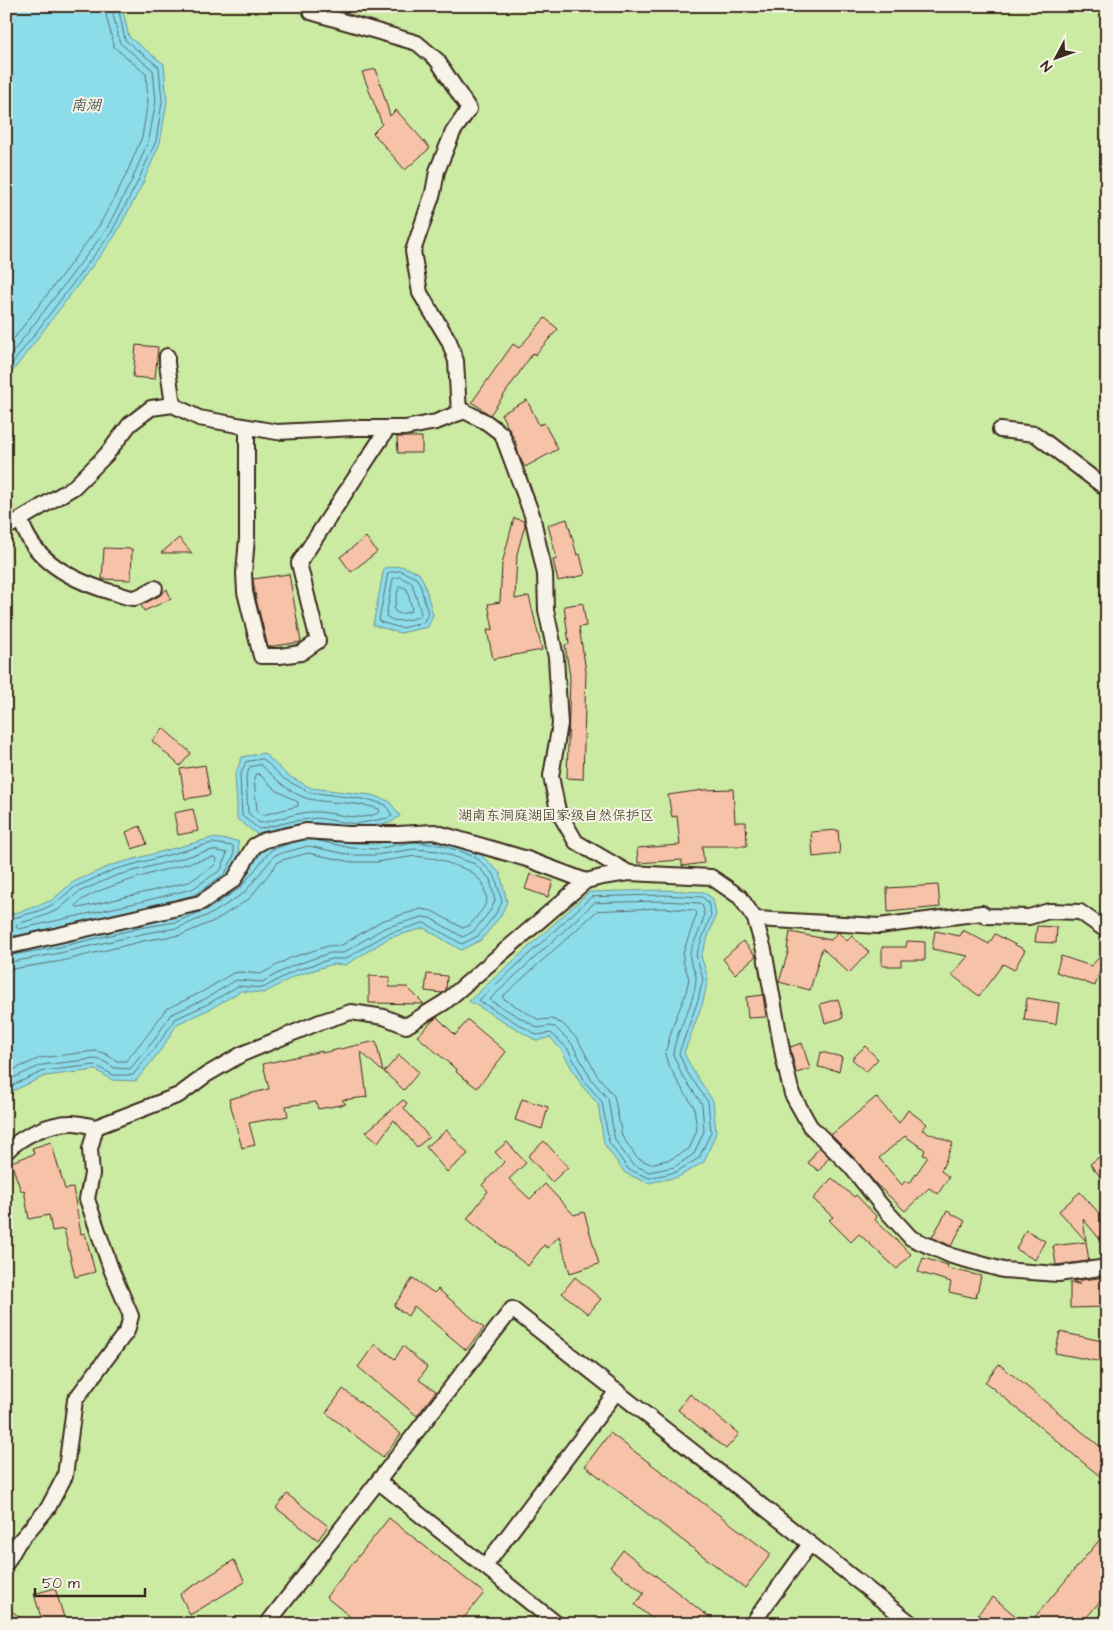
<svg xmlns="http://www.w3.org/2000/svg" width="1113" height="1630" viewBox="0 0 1113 1630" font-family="'Architects Daughter','LXGW WenKai TC',sans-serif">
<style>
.green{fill:#cbeba2;stroke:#838a60}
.water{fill:#8ddcea;stroke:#6c9598}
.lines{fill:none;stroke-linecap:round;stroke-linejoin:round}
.shore{stroke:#5c7170;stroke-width:1}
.building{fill:#f6c2a8;stroke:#3b2a1e;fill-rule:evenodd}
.minor-casing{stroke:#3b2a1e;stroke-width:18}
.minor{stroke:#f7f3e8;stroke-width:14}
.labels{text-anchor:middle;stroke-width:4;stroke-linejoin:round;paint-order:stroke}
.park-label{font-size:14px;fill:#585138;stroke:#f7f3e8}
.water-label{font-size:15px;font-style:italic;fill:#505651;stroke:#f7f3e8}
</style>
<rect width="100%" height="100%" fill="#f7e9db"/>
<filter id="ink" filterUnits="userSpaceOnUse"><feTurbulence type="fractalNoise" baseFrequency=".02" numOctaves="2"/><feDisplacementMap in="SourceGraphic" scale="10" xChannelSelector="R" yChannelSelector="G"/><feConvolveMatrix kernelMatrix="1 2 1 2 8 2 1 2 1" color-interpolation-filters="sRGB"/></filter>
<g filter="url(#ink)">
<rect class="green" x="6" y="6" width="1101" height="1618"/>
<g class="water">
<path d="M6,6H122L129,37L164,64L167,102L160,143L142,185L115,236L6,380Z"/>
<path d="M402,566L419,573L424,582L433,615L428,627L400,633L373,625L384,568Z"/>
<path d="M264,753L287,775L311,788L371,795L389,801L400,816L390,823L356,829L317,823L295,826L276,831L257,834L237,819V806L235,775L242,757Z"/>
<path d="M309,834L351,843L375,844L414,837L440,840L465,848L481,855L500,873L507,902L500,917L481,940L461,950L424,928L389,938L346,965L333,964L295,976L264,993L241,991L210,1009L177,1024L163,1047L136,1081L112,1080L96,1070L45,1076L6,1094V952L58,942L144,922L174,918L208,903L238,883L258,856L268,845Z"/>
<path d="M212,838L238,841L239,856L230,877L196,899L10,942L6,929V916L37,906L52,900L73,882L112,865Z"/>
<path d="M662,890L704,892L713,899L716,915L701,956L708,978L703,1002L684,1053L692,1069L713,1101L716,1133L704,1162L678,1177L648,1183L625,1173L604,1144L598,1104L582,1086L562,1051L550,1037L537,1041L469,1001L589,892Z"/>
</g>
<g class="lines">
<g class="shore">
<path d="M6,349L99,226L125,177L142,137L148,101L146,74L114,47L104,6"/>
<path d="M6,361L106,230L132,180L149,139L156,101L153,70L120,43L111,6"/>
<path d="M6,372L111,233L137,183L156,141L162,102L159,67L125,40L118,6"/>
<path d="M401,571L416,578L420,584L428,614L423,623L401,628L380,622L379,620L388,573Z"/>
<path d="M400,577L412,583L421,613L419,617C407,620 395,624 386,616L393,579Z"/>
<path d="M400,586L407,589L412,609L411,611L401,614L396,612L394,610L398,590Z"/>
<path d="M263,759L284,779L309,792L370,800L386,805L392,816L388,818L356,824L317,818L294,821L259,829L242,816L240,776L246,762Z"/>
<path d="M261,765C275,778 290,794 309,799C332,804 356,801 379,809L380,812C360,823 339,813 318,812C298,811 280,820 260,823L248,813L246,777L250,767Z"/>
<path d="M256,774H259L276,790L298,802V806L263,815L257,811L254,778Z"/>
<path d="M213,850L227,853L221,870L192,889L140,902L19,929L16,927L17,924L41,917L58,910L79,892L115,876Z"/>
<path d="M213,857L217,859L215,865L189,882L79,908L76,906C83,889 190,863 213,857Z"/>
<path d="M662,895L702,897L708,902L711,915L696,955L703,979L698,1000L679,1053L687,1072L708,1102L711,1132L699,1158L676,1172L649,1178L628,1169L609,1142L602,1102L586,1083L567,1048L551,1033L537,1035L481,1002L479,1000L591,897Z"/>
<path d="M662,901L700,903C712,914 693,940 690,953C688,962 697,971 696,979C695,1005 676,1028 673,1054L682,1075L702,1104L704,1131L694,1154L674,1167L649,1172L632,1164L615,1140L608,1099L591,1079L572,1044L555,1027L549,1026L538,1028L491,1001L490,999L594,903Z"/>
<path d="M662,908L694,910L697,913L683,953V961L689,979L685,996L674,1022L665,1054L667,1061L676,1079L694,1107L697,1130L689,1149L671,1159L650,1164L637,1158L622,1136L614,1096L597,1075L578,1040L563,1024L552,1019L539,1020L504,999L502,997L597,911Z"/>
<path d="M6,920L39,911L54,904L75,887L113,870L212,843L233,846L234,855L225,874L194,895L152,906"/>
<path d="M6,931L10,932L16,936L95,919"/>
<path d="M6,956L59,947L145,927L176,922L210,908L240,888L271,850L290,843"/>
<path d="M6,963L60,953L146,933L178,928L213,913L244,893L275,855L308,846L351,855H376L414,849L438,851L475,864L490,879L495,901L490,911L474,931L463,937L430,918L422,917L384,928L343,953H330L292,966L262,982L236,980L205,999L170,1015L155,1039L130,1069L115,1068L101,1060L94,1059L42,1065L6,1081"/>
<path d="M6,970L62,961L147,940L181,935L216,920L249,899L279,861L308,853L351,862H377L415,856L437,859L470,871L483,883L487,900L484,907L470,925L463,928L432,911L421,909L381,921L342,945L328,946L290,958L261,974L240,972L233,973L202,992L166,1009L149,1033L126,1061H117L104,1053L95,1051L40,1058L6,1073"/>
<path d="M6,1088L44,1071L95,1065L113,1075H133L159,1043L175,1019L208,1004L238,986L263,988L294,971L331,959H345L387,934L423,923L427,924L462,944L478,936L495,915L502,902L495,876L478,859L463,852L440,845L414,842L376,849L351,848L310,839"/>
</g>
</g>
<g class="building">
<path d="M376,69L390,116L396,110L430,148L405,170L373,133L382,124L362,72Z"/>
<path d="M545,318L558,329L535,355L533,353L490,415L472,402L513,344L519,348Z"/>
<path d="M136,345L158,347L155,379L133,377Z"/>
<path d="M527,400L539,425L544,423L558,449L525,467L519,456L515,440L501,414Z"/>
<path d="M397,437H422V453H398Z"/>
<path d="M514,518L524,521L525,525L517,554L515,599L529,596L542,650L493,659L487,630L493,629L488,604L500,602L502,564Z"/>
<path d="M567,519L577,555L580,554L585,575L558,581L553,560L557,559L548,525Z"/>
<path d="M366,537L377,552L351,572L340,557Z"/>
<path d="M179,538L192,553H161Z"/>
<path d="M104,548L132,549L131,580L102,579Z"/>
<path d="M289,574L301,642L268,647L256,599L253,579Z"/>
<path d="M167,589L171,599L144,611L141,605L159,596Z"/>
<path d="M583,603L586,626L579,627L586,671L583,779L567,778L570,677L565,645L569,644L564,606Z"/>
<path d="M163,728L191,753L180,766L152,741Z"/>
<path d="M205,765L210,795L185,799L180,769Z"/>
<path d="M733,789L735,822H746L747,846H702L704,863L682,866V860L638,863L637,848L680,845L677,816L672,817L668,795L703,790Z"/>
<path d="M193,809L198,831L178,835L174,813Z"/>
<path d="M140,826L147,844L132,849L126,832Z"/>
<path d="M838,830L840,854L813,857L811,832Z"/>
<path d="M530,874L553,881L548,897L525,889Z"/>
<path d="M938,885L940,907L888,912L887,888Z"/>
<path d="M1037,926L1057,927L1056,943L1035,942Z"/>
<path d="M963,930L989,944L995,934L1025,950L1014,970L1003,964L979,996L952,975L968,956L932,949L935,931L960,936Z"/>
<path d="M790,932L831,940L838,932L847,941L852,936L869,952L849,973L822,948L810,990L779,982L789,949H787Z"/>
<path d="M743,941L756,956L735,974L723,959Z"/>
<path d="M907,941L925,942V960H901V966H882V947H906Z"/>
<path d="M1107,949L1095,986L1056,972L1061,956L1091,966Z"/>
<path d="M427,974L447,976L446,990L442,993L425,991Z"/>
<path d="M369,976L390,977L389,987H407L424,1004L369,1003Z"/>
<path d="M763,995L766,1017L748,1018L746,997Z"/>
<path d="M1027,998L1059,1003L1056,1024L1024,1020Z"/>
<path d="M838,999L843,1018L825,1023L820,1004Z"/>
<path d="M437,1017L455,1035L468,1020L506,1052L477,1088L456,1072L457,1070L417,1036Z"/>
<path d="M376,1041L383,1072L361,1052L367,1097L342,1100L346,1104L318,1109L316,1102L286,1106L288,1116L249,1123L255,1145L242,1148L229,1099L269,1089L263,1064L322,1051V1053Z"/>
<path d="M802,1043L810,1069L796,1073L790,1047Z"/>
<path d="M865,1046L878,1059L866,1072L852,1059Z"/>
<path d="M821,1052L842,1057L839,1071L818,1067Z"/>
<path d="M399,1055L419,1072L404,1090L384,1072Z"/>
<path d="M876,1097L899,1123L908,1110L927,1124L922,1130L953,1143L941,1171L949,1177L938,1194L929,1188L905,1211L875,1183L857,1161L831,1135ZM905,1136L925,1150L923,1155L928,1157L909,1184L906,1180L902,1185L879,1158Z"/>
<path d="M522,1099L548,1107L542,1129L515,1120Z"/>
<path d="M403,1100L407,1103L404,1108L429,1137L417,1147L394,1120L378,1142L366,1132Z"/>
<path d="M447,1130L468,1154L447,1172L426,1147Z"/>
<path d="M544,1141L568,1167L552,1182L528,1156Z"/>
<path d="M51,1142L65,1189L73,1188L81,1234L85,1233L95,1272L75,1277L64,1229L52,1231L49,1215L29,1219L24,1190L21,1191L11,1162L34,1154L32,1148Z"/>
<path d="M507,1142L526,1163L509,1179L530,1199L545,1184L574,1215L584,1212L599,1264L570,1273L559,1236L548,1248L544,1245L528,1266L467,1219L488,1191L482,1185L504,1162L495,1152Z"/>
<path d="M819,1147L829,1157L819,1171L808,1163Z"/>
<path d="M1107,1151V1185L1090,1164Z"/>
<path d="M832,1178L854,1197L856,1195L877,1217L875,1220L911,1254L897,1269L859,1234L851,1242L829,1220L833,1217L813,1199Z"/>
<path d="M1080,1192L1107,1222V1248L1083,1219L1086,1241L1059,1211Z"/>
<path d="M947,1211L965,1221L951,1246L932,1237Z"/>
<path d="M1026,1230L1045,1241L1035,1260L1016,1249Z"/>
<path d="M1086,1242L1089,1261L1056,1265L1053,1246Z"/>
<path d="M923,1258L948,1265L947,1268L981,1276L976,1298L949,1292L951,1282L918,1272Z"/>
<path d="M575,1277L601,1299L588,1314L562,1293Z"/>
<path d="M1107,1277V1307L1070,1308V1283L1080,1284L1073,1281Z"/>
<path d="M413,1278L434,1293L438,1289L484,1328L466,1350L414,1306L408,1316L394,1306Z"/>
<path d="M1060,1332L1107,1342V1363L1055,1353Z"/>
<path d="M375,1344L395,1359L403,1346L427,1367L419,1380L436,1391L417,1416L358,1367Z"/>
<path d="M999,1364L1107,1452V1482L985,1382Z"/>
<path d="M343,1389L401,1434L383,1457L326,1413Z"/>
<path d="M690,1394L739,1434L726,1449L678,1410Z"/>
<path d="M610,1433L771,1554L745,1588L585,1466Z"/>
<path d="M287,1494L328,1526L318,1540L276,1508Z"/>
<path d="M389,1518L484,1593L459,1624H359L326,1597Z"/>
<path d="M1107,1531V1593L1081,1624H1029Z"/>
<path d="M623,1550L718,1624H659L635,1605L644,1593L610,1567Z"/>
<path d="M234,1560L245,1582L190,1615L180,1594Z"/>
<path d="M55,1588L66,1624H43L34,1594Z"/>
<path d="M993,1597L1025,1624H990L978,1614Z"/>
<path d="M6,1607L29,1624H6Z"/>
</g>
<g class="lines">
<defs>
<g id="minor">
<path d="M311,12L417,43L437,60L469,109L453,132L437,171L433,193L413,251L420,293L449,341L456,361L459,413"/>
<path d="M167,356V363L173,405"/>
<path d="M247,427V538L244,573L245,592L261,656H280L301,653L318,641L299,563L388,428"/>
<path d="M1000,430L1035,434L1107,489"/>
<path d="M21,520C32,560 74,581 111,592C117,593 127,598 134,598C140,597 149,591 155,588"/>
<path d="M6,528L74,487L106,455L130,424L151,408L173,405L199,418L277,432L356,428H405L436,422L464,411L486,422L502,434L532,515L545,574L546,610L556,657L560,724L551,776L558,811L576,842L629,873"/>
<path d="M755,919L879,926L982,913L986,916L1029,917L1049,911L1080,912L1107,931"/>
<path d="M6,947L200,903L234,880L254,846L265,840L306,831L348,834H398L434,832L527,859L586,881"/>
<path d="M6,1152C21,1136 51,1122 73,1123C81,1123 89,1126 96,1127"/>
<path d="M379,1482L557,1624"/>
<path d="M6,1564L18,1543L48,1508L65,1476L75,1400L127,1331L131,1316L111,1269L87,1199L92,1174L90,1149L96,1127L179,1095L206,1075L242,1054L320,1022L351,1012L384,1017L406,1026L445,1002L586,881L602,877L629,873L711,877L740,897L755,919L764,950L784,1061L792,1094L810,1126L851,1167L881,1205L911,1238L952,1256L1003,1270L1058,1274L1107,1267"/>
<path d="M485,1566L617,1391"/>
<path d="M267,1624L512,1309L912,1624"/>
<path d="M752,1624L810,1544"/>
</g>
</defs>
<use href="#minor" class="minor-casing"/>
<use href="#minor" class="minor"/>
</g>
</g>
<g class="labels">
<g class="park-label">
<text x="556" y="820">湖南东洞庭湖国家级自然保护区</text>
</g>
<g class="water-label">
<text x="86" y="110">南湖</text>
</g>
</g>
<rect width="1113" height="1630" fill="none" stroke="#f7f3e8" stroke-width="25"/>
<rect x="12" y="12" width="1088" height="1605" fill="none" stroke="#3b2a1e" stroke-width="2" filter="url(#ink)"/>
<g transform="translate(1056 58) rotate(229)" stroke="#f7f3e8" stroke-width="4" paint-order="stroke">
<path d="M0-4L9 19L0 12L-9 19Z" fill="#3b2a1e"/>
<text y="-8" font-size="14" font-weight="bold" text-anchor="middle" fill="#3b2a1e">N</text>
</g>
<path d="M35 1588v8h110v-8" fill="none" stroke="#3b2a1e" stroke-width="2.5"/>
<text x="42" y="1588" font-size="15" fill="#3b2a1e" stroke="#f7f3e8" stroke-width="4" paint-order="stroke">50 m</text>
</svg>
